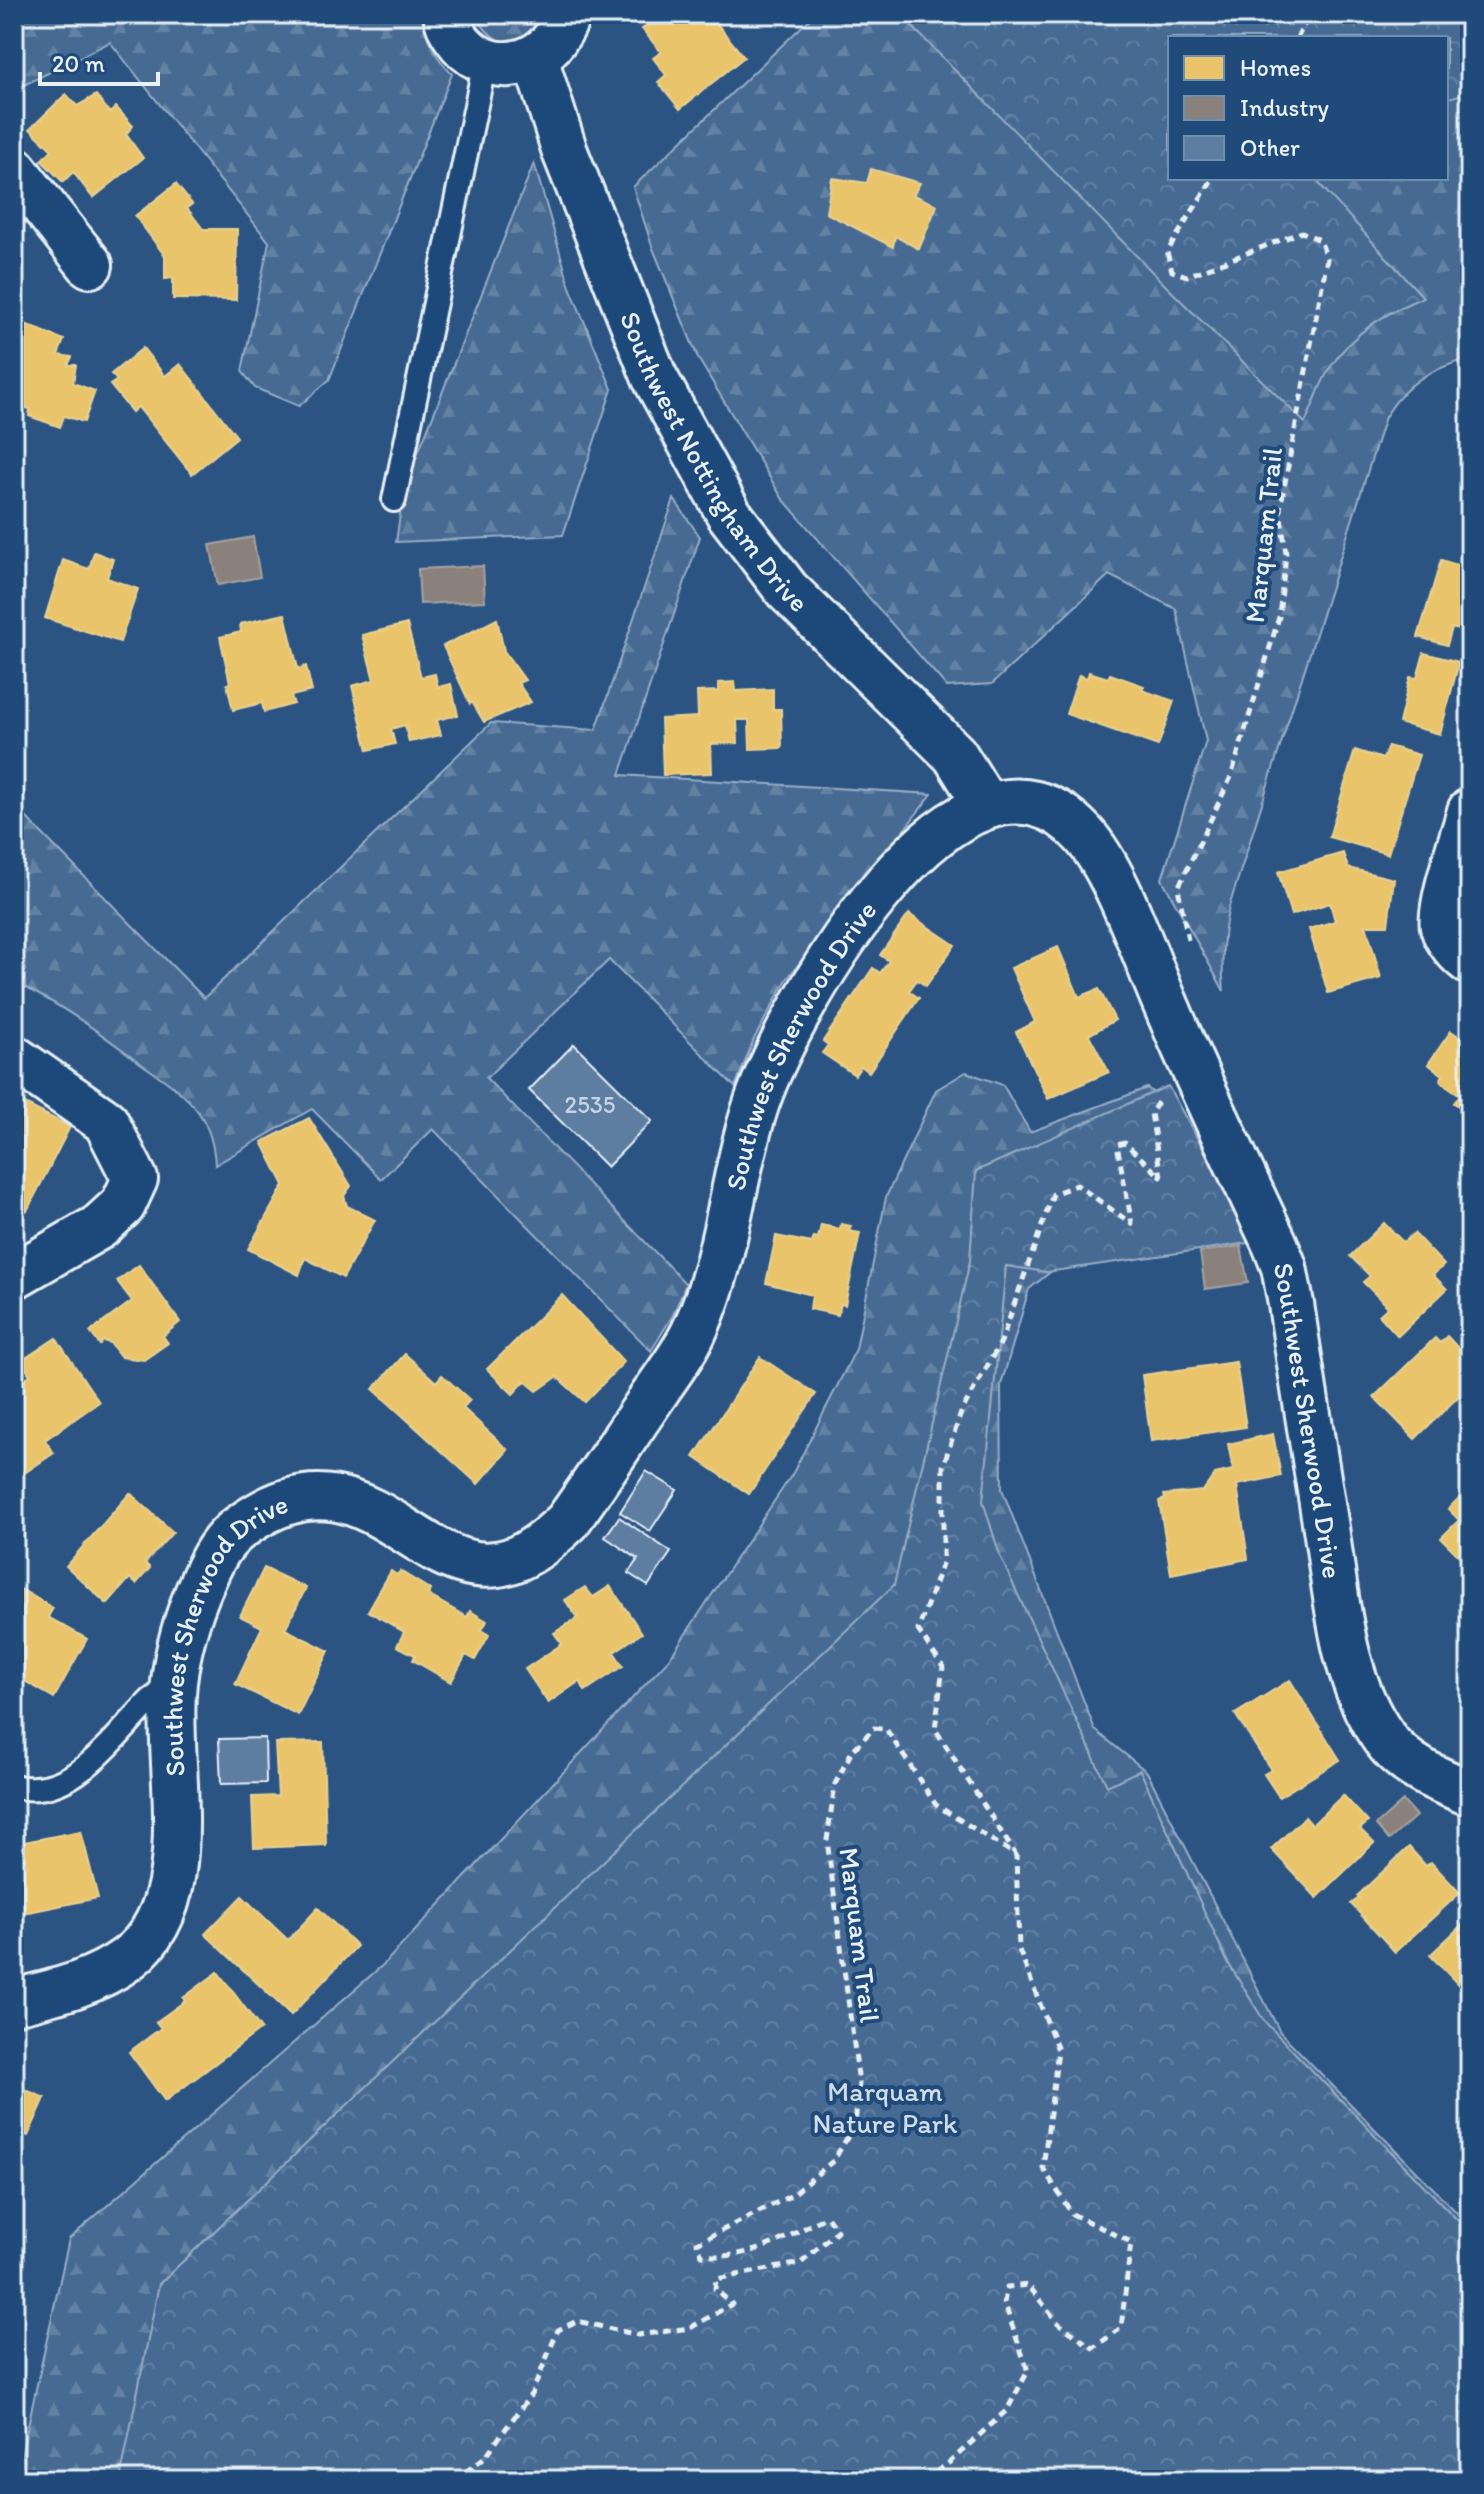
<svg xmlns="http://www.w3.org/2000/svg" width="1484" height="2494" viewBox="0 0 1484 2494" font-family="Itim,sans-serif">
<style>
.forest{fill:url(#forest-firs);stroke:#98aec6;stroke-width:2;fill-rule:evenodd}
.park{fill:url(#park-crowns);stroke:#98aec6;stroke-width:2}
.homes{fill:#e9c46a;stroke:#e9d295;stroke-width:2}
.industry{fill:#8a817c;stroke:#a6a3a1;stroke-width:2}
.building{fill:#5d7da1;stroke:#e8f1f8;stroke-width:2}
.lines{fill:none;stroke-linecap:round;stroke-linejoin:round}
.lane-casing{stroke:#e8f1f8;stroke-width:28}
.street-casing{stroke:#e8f1f8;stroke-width:50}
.path{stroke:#e8f1f8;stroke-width:5;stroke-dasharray:8 6;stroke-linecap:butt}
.lane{stroke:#1f4a7a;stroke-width:22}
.street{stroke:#1f4a7a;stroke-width:44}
.labels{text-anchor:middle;stroke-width:8;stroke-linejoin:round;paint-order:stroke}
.number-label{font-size:24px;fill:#c5d4e2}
.street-label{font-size:28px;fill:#e8f1f8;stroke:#1f4a7a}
.park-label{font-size:28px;fill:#d0dde9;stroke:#1f4a7a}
</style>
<defs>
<pattern id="forest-firs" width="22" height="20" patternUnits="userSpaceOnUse" patternTransform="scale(2)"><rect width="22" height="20" fill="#476b93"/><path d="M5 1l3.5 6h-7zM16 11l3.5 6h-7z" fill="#6281a3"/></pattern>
<pattern id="park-crowns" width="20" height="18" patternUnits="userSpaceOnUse" patternTransform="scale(2)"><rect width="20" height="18" fill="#476b93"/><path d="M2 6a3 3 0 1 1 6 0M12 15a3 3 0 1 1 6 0" fill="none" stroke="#6281a3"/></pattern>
</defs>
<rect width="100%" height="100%" fill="#2b5482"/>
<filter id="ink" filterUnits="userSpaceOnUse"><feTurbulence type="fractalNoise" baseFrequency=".0125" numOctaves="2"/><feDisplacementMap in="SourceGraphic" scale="16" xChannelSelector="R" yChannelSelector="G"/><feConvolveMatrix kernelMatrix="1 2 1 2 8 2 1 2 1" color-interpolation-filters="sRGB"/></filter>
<g filter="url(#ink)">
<g class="forest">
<path d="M14,14H422C425,38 435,57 452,74L329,380L299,406L255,388L242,371L269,242L110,42L18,88L14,83Z"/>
<path d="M476,14H547C543,24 538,27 529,34C506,51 487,38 476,14Z"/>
<path d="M815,14H1470V358C1430,370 1408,380 1385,417L1229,907C1222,936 1221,961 1224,991L1162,879L1206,741L1176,609L1109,575L992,684L947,687L782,498L698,358L652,246L633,187ZM1170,38H1446V178H1170Z"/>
<path d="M534,163L570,287L612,389L563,535L396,542L404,488Z"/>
<path d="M674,499L700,537L620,775L932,794L787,979L754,1039L735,1087L609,960L486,1078L686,1284L673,1315L651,1351L433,1129L381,1179L312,1109L215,1165C214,1146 210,1129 199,1113C185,1093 163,1079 143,1065C102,1034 61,1004 14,982V805L204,998L491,723L596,730Z"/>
<path d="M966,1072L1003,1085L1030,1132L1147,1088L1169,1105L1063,1262L1029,1289L1001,1385L1002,1489L1095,1730L1147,1772L1280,2032L1470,2226V2480H16L69,2239L385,1963L669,1659L793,1473L856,1349L886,1197L936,1090Z"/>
</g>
<g class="park">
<path d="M900,14H1470V92L1446,99V38H1170V178H1314L1423,297C1388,312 1354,331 1332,365C1320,382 1314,405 1305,423L1166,286Z"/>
<path d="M1168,1086L1255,1242L1047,1272L1006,1266L983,1501L1000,1556L1107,1786L1140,1770L1227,1961L1264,2021L1470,2233V2480H120L159,2284L894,1585L970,1261L976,1171Z"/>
</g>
<g class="homes">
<path d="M648,14H709L744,57L680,109L658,82L666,75L653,58L661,52L642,29L648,25L642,19Z"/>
<path d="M66,94L77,106L96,95L110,113L116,107L133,126L126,134L143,158L93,198L73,172L63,182L41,160L52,150L30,129Z"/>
<path d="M871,169L920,183L913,195L937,205L919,249L895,236L893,247L826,213L832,178L867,183Z"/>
<path d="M176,184L192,204L187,208L203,229H237L236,300L173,299V278L165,279V256L135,216Z"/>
<path d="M18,321L64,340L58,355L72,357L68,365H76L73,383L95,391L84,422L64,416L60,427L29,416L30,409L14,405V335Z"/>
<path d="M143,348L165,376L180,364L237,437L192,474L138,407L132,412L110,385L117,380L111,374Z"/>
<path d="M94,552L113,559L107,578L138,589L120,642L45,618L63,560L89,569Z"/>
<path d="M1441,560L1470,569V624L1468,633L1452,628L1447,645L1418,637Z"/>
<path d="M285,614L298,669L306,666L312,691L291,696L294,704L264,712L262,703L233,710L227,684L230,683L220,637L241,632L240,624Z"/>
<path d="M497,619L504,651L525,680L518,683L531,702L484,722L472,702L470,704L443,646Z"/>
<path d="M407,624L421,677L435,674L438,687L451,684L458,715L437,720L441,735L409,742L405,725L391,729L395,744L368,750L352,686L374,680L362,635Z"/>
<path d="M1424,653L1459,662L1440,734L1399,723L1410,677L1417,678Z"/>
<path d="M1089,672L1108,678L1110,674L1144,686L1142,690L1174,701L1158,746L1066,714L1079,675L1087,678Z"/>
<path d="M735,682L736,691L773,689V709H781L782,748L750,749L749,720H737L738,743L711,744L712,773L663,775L661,719L698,717L697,692L718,691V683Z"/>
<path d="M1388,746L1419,755L1388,854L1329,837L1355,750L1383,759Z"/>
<path d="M1343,853L1348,868L1394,879L1388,925H1366L1381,978L1328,993L1309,929L1335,921L1330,903L1291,915L1278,872Z"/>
<path d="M909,914L955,945L926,986L917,980L909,991L919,998L869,1072L861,1066L855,1075L822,1053L828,1045L823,1041L873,968L880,973L889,961L880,955Z"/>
<path d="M1058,947L1079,997L1099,989L1115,1020L1089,1035L1109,1072L1048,1099L1016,1032L1035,1022L1011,968Z"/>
<path d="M1451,1031L1470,1044V1113L1454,1103L1460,1095L1440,1081L1443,1075L1428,1064Z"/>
<path d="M21,1102L70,1127L27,1211L14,1205V1116Z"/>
<path d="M309,1118L351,1186L344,1196L347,1206L375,1220L343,1278L305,1258L299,1275L248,1249L284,1185L262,1142Z"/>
<path d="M1384,1223L1403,1242L1414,1233L1444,1265L1433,1275L1447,1289L1398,1336L1379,1315L1388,1307L1363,1282L1370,1276L1350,1256Z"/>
<path d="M841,1224L851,1226L849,1231L860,1233L845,1305L841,1304L838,1315L810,1309L812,1295L766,1283L776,1236L812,1243L814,1237L818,1238L821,1225L840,1229Z"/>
<path d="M139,1265L180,1322L163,1336L168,1343L144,1360L121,1357L110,1343L103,1341L100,1345L90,1332L132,1301L117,1281Z"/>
<path d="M562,1295L624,1362L585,1402L557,1377L537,1391L525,1381L513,1394L487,1369Z"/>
<path d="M1447,1336L1470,1361V1385L1415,1439L1374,1397L1435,1338L1440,1343Z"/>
<path d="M56,1338L99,1402L45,1440L54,1453L14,1480V1386L30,1375L21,1361Z"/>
<path d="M405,1354L436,1382L442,1375L470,1400L463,1408L508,1450L478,1484L373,1389Z"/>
<path d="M760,1357L816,1394L749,1494L694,1457Z"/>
<path d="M1236,1362L1246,1427L1151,1441L1142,1375Z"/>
<path d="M1273,1434L1281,1476L1237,1485L1248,1559L1171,1574L1159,1501L1165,1499L1164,1495L1203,1491L1215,1474L1233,1470L1228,1444Z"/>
<path d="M1470,1487V1556L1463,1560L1441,1538L1459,1520L1448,1509Z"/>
<path d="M130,1493L173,1532L145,1563L150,1568L136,1584L130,1578L107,1604L66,1566Z"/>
<path d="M264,1568L306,1588L285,1629L329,1651L298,1715L235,1684L262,1627L240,1616Z"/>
<path d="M391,1571L397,1575L400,1571L431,1590L428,1595L467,1617L470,1611L487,1621L482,1630L489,1635L475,1660L466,1655L451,1682L413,1660L415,1655L397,1646L404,1632L368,1611Z"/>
<path d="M14,1585L53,1608L48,1617L87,1639L54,1698L14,1675Z"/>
<path d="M610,1586L642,1633L614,1652L623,1666L585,1691L580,1681L548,1703L525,1669L562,1644L554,1633L577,1618L565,1600L585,1587L593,1597Z"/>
<path d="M1290,1680L1340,1760L1279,1797L1264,1774L1271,1770L1235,1714Z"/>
<path d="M323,1742L326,1845L254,1848L252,1797L278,1796L275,1743Z"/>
<path d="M1343,1795L1368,1822L1360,1829L1374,1843L1317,1898L1271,1849L1305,1817L1312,1825Z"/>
<path d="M81,1831L98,1898L14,1915V1867L27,1865L19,1843Z"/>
<path d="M1409,1847L1426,1866L1431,1862L1460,1893L1395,1952L1351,1904L1359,1898L1357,1896Z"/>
<path d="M242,1896L288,1940L318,1908L357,1946L291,2015L205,1934Z"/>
<path d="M1470,1917V1997L1430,1955Z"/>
<path d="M218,1972L261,2029L165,2101L129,2052L161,2028L156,2022L185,2001L183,1998Z"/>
<path d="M14,2085L45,2098L28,2136L21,2133L14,2151Z"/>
</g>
<g class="industry">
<path d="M253,537L260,577L218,585L210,545Z"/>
<path d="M483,566L485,601L420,604L418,569Z"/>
<path d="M1241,1246L1248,1283L1205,1289L1200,1252Z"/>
<path d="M1403,1801L1416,1816L1389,1840L1376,1825Z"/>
</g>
<g class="building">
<path d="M574,1044L652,1121L607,1167L529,1090Z"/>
<path d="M646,1471L677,1490L650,1531L620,1512Z"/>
<path d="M619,1517L671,1552L648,1586L628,1573L638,1559L605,1537Z"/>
<path d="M265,1738L266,1783L221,1784L219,1739Z"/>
</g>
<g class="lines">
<defs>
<g id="lane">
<path d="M394,500L485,62"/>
<path d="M14,1786C73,1802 115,1735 151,1700L160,1694L173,1692"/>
</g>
<g id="street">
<path d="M446,14C447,24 451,29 456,37C482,76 537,72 560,31C564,25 566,21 567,14"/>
<path id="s1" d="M535,58L565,152L654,376L729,514L787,590L955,755L986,805"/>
<path d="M14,169L90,265"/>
<path d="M1470,811C1464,834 1438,908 1443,927C1447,941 1459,954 1470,962"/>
<path d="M14,1058L106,1122L135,1179L123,1205L99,1227L14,1276"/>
<path id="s2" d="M14,2002C53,1992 93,1984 127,1959C202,1904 167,1772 173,1694C175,1661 185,1624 197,1594C207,1570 217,1544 239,1528C369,1430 422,1600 518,1558C536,1550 552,1536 567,1522C596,1482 623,1440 651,1399C666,1376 685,1353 696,1327C728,1256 732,1175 757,1102C789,1010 961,702 1083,834C1117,871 1145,957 1166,1005C1200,1086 1238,1165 1275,1244L1284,1267L1291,1304C1302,1379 1314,1453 1326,1528C1337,1598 1341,1679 1384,1738C1405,1767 1438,1780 1470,1793"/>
</g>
</defs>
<use href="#lane" class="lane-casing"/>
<use href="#street" class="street-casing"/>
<g class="path">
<path d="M1297,38L1310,14"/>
<path d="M1188,940L1178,888L1231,777L1279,617L1286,554L1280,509L1327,259L1320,240L1302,232L1187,276L1172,271L1167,252L1213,178"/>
<path d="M455,2480L485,2457L532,2393L558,2330L577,2321L638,2335L690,2328L732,2304L715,2289L716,2279L801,2263L837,2231L827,2216C786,2238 749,2261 702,2255L697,2243L792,2195L833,2161L855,2125L859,2083L827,1840L835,1784L852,1751L874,1728L886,1729L936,1805L1016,1855L935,1729L943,1667L918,1630L943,1561V1466L962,1410L1001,1342L1053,1194L1077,1185L1132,1224L1117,1145L1125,1143L1161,1177L1151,1113L1160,1099"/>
<path d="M925,2480L950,2462L1007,2410L1028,2371L1004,2302L1007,2287L1028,2285L1058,2323L1093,2348L1121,2328L1131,2242L1072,2214L1043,2168L1058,2050L1019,1950L1016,1855"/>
</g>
<use href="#lane" class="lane"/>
<use href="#street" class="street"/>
</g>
</g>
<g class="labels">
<g class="number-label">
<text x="590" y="1113">2535</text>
</g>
<g class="street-label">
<text dy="10" stroke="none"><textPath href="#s1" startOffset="444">Southwest Nottingham Drive</textPath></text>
<text transform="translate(1263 535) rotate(-84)" y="10">Marquam Trail</text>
<text dy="10" stroke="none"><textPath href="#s2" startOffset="1484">Southwest Sherwood Drive</textPath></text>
<text dy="10" stroke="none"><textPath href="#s2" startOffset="2538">Southwest Sherwood Drive</textPath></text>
<text dy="10" stroke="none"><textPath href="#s2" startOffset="478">Southwest Sherwood Drive</textPath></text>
<text transform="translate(860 1935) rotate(83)" y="10">Marquam Trail</text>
</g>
<g class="park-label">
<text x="885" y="2101">Marquam<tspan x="885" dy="32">Nature Park</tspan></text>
</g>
</g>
<rect width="1484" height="2494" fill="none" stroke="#1f4a7a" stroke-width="48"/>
<rect x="24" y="24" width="1436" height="2446" fill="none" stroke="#e8f1f8" stroke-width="3" filter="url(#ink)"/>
<rect x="1168" y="36" width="280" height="144" fill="#1f4a7a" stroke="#6f8dac" stroke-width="2"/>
<rect x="1184" y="56" width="40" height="24" fill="#e9c46a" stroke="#6f8dac" stroke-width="2"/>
<text x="1240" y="76" font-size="24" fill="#e8f1f8">Homes</text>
<rect x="1184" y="96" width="40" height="24" fill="#8a817c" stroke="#6f8dac" stroke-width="2"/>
<text x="1240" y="116" font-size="24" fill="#e8f1f8">Industry</text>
<rect x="1184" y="136" width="40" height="24" fill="#5d7da1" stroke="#6f8dac" stroke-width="2"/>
<text x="1240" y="156" font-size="24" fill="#e8f1f8">Other</text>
<path d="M40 72v12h118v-12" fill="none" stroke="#e8f1f8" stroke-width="4"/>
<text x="52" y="72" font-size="24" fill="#e8f1f8" stroke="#1f4a7a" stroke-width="6" paint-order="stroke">20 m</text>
</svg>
